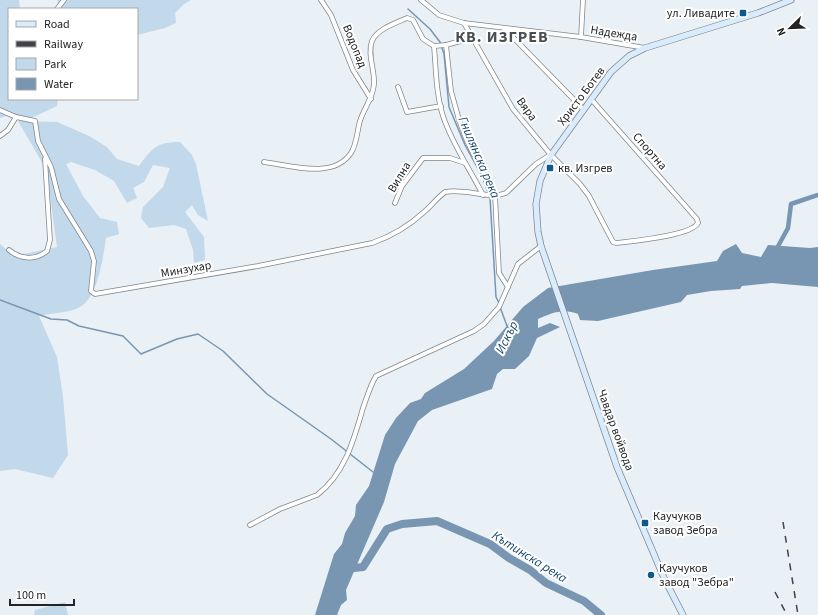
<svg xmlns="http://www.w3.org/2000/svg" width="818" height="615" viewBox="0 0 818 615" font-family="'Source Sans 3',sans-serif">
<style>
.green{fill:#c2d8eb}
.water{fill:#7896b1}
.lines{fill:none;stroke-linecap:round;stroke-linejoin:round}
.stream{stroke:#7896b1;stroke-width:1.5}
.canal{stroke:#7896b1;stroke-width:4.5}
.river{stroke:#7896b1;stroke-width:8}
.street-casing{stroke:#80868b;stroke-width:5.5}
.secondary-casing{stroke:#80868b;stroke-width:7}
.street{stroke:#fff;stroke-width:4}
.secondary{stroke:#d9ecfd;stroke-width:5.5}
.rail{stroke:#414346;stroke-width:1.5;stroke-dasharray:7 7;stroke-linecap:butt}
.poi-dot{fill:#0f598d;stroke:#fff;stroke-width:1.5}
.labels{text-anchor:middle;stroke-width:4;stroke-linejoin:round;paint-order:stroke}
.poi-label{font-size:12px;fill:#222426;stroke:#fff;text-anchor:start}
.street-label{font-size:12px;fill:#222426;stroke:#fff}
.water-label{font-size:13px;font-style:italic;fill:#17486e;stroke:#fff}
.district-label{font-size:16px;font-weight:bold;letter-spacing:1px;fill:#494f53;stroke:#fff}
</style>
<rect width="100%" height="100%" fill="#e9f0f6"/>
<g class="green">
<path d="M0,0H19L20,9H9V99H58L57,106L29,119L18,120L6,116L0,118Z"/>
<path d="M57,0H191L184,4L175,13L176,23L165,28L137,35V9H59L60,7Z"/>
<path d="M18,121L57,122L89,136L107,147L117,159L139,166C152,148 157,142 180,142L192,155L196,164L208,221L198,215L192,205L185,212L204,237L205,260L194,263L193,250L186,229L174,225L149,228L141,218L143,207L163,187L170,168L153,165L144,182L133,188L137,198L127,203L114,181L95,170L71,162L66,164L83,196L100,218L117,222L119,234L106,238C103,257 98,300 78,308C67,313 51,313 39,316L57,357L63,396L68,455L53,478L15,469L0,471V244L14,256L57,247L48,181L43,164Z"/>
<path d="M65,602L68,615H34L35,610Z"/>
</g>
<path class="water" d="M736,244L742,253L761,257L768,245L810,248L818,247V287L772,283L742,286L740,289L711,291L687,295L681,302L598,321L580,320L578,314C563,308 552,313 538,319V328L550,323L560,327L537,338L529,356L515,369H503L497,374L492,389L432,410L418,421L395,464L384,502L346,590L347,600L341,605L337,615H315L334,554L342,544L345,533L355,516L356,505L369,486L385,435L396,418L410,403L421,399L425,393L464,369L494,341L523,307L548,288L653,270L717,261L723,251Z"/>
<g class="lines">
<g class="stream">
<path d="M408,9L430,29L440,42L444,54L449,107L465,145L482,176L490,198L496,297L499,303"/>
<path d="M0,300L51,319L67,320L79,326L123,336L141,354L177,339L198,334L223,351L267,394L331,439L373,472"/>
<path d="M500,307L507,326"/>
</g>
<path class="canal" d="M776,250L788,228L791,204L818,195"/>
<path class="river" d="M345,569L363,567L387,529L402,524L437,521L490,544L509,558L530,570L546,583L584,601L601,615"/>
<defs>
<g id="street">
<path d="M321,0L331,15L353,70L371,99"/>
<path d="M421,0L439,15L464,23L581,37L645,48"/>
<path d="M57,9L64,0"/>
<path d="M464,23L513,109L551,155L580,184L589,196L613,242L616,243C632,241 691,236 698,223L697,219L591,99"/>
<path d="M505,29L584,110"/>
<path d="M581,37L583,0"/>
<path d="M446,45L472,38"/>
<path d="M434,46L446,45L451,91L459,120L467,141L495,195L499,273L508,287"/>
<path d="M434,46C436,69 436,94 443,116C452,144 470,169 483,195"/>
<path d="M398,87L407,112L441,106"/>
<path d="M0,110L16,117"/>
<path d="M0,136L8,130L16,117L35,121L38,141L51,167L59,199L91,251L94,261L91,291L95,294L258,266L372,243C392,236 409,226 424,212C431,206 437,198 445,192C466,188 489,200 506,193L536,164L550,155"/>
<path d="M264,162C290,165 333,180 351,153C357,144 357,131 360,121C364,108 373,98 374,84C375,70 367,54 372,41C377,29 396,23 407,18L413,20L423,39L434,46"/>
<path d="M395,203L402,186L423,158H450L465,163"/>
<path d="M9,250C20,259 35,261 47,251L50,240L45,159"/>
<path d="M250,525L280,509L317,495C345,474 354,439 363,408C367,397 370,386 376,376L474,331L484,324L499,307L518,264L541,246"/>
</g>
<path id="secondary" d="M683,615L664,578L617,467L541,246L538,232L536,204L540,181L551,155L611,72L629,56L645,48L758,13L791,0"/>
</defs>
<use href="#street" class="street-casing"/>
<use href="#secondary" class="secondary-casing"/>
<use href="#street" class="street"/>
<use href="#secondary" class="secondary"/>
<g class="rail">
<path d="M783,522L798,615"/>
<path d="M775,592L787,615"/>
</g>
</g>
<g class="poi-dot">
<rect x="739" y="9" width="8" height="8" rx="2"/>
<rect x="546" y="164" width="8" height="8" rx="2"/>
<rect x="641" y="519" width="8" height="8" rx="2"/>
<circle cx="651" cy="575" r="4"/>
</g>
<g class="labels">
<g class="poi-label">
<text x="735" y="17" text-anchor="end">ул. Ливадите</text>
<text x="558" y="172">кв. Изгрев</text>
<text x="653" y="520">Каучуков<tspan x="653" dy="14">завод Зебра</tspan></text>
<text x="659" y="572">Каучуков<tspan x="659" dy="14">завод "Зебра"</tspan></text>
</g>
<g class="street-label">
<text transform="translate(614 33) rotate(9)" y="4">Надежда</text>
<text transform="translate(355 46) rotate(68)" y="4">Водопад</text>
<text transform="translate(581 96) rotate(-53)" y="4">Христо Ботев</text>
<text transform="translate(527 109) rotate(54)" y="4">Вяра</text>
<text transform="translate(650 151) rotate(49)" y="4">Спортна</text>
<text transform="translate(399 177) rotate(-59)" y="4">Вилна</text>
<text transform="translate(186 269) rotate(-10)" y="4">Минзухар</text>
<text transform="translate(616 430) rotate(70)" y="4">Чавдар войвода</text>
</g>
<g class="water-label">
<text transform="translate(480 157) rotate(67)" y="5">Гнилянска река</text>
<text transform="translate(506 337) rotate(-63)" y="5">Искър</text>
<text transform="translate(530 556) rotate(32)" y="5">Кътинска река</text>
</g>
<g class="district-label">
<text x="502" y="42">КВ. ИЗГРЕВ</text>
</g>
</g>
<rect x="8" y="8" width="130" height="92" fill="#ffffff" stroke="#a7a7a8"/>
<rect x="16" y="21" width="20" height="6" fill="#d9ecfd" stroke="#a7a7a8"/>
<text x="44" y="28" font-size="12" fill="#222426">Road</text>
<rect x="16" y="41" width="20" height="6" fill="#414346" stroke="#a7a7a8"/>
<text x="44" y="48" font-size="12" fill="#222426">Railway</text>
<rect x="16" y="58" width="20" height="12" fill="#c2d8eb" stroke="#a7a7a8"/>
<text x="44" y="68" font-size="12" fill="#222426">Park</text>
<rect x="16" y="78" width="20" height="12" fill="#7896b1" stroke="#a7a7a8"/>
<text x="44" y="88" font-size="12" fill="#222426">Water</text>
<g transform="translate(790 28) rotate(247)" stroke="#ffffff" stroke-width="3" paint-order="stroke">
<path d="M0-3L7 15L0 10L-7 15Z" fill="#222426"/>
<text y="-6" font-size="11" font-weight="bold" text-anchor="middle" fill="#222426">N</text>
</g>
<path d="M10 599v6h64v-6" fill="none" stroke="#222426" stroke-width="2"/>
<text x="16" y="599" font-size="12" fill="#222426" stroke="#ffffff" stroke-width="3" paint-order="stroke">100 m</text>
</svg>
